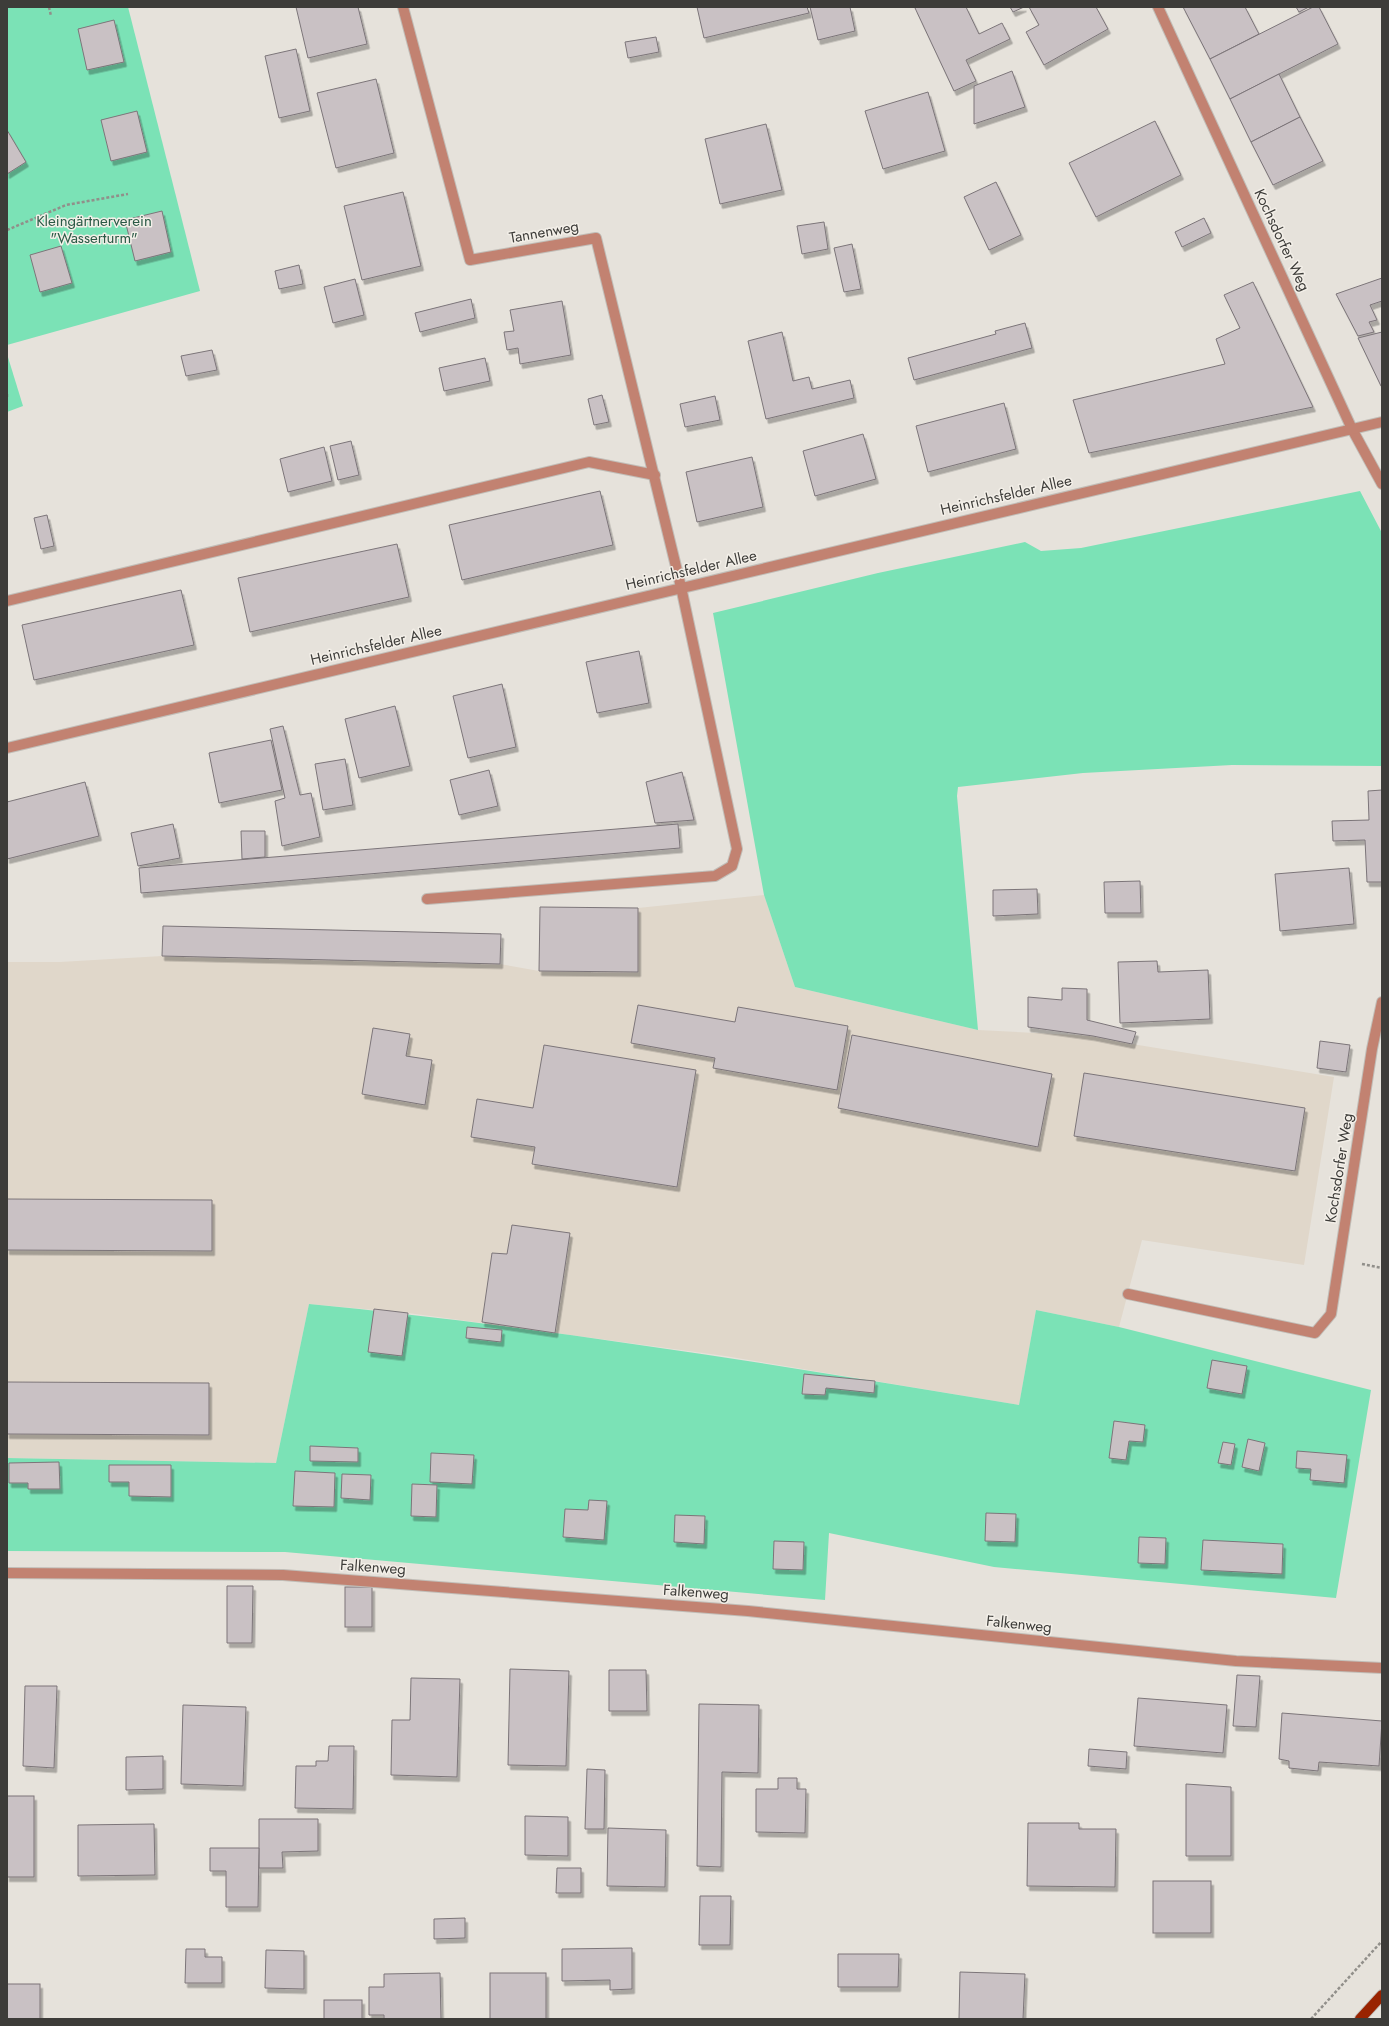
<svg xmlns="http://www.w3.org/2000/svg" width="1389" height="2026" viewBox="0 0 1389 2026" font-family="Jost,sans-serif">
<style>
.built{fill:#e0d7ca}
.green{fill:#7be2b6}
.building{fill:#c9c1c4;stroke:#7c7579;filter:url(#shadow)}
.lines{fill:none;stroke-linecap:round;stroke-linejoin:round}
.minor-casing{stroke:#c1bdb7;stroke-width:12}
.major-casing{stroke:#c1bdb7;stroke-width:12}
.path{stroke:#918f8a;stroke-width:2.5;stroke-dasharray:3 2;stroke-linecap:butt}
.minor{stroke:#c28271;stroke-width:10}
.major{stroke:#992300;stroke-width:10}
.labels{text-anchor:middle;stroke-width:3;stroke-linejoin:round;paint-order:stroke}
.park-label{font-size:15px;fill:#2a5a46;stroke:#f3efe8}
.street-label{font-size:15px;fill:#3d3c39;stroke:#f3efe8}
</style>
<defs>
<filter id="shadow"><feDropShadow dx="2.5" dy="4.5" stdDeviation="0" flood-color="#0004"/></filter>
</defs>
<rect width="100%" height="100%" fill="#e6e2db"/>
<path class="built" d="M764,895L795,987L978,1030L1093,1036L1132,1044L1334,1077L1304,1265L1142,1240L1119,1327L1036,1310L1019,1405L725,1356L408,1313L309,1304L276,1463L7,1458V962H60L162,956L500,964L539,971L540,907L638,908Z"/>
<g class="green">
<path d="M7,7H128L200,291L7,345Z"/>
<path d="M7,354L23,406L7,412Z"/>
<path d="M1360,491L1382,533V766L1232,765L1083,773L958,787L957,796L978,1030L795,987L764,895L713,613L878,573L1025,542L1041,551L1081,548Z"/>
<path d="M309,1304C547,1327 783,1366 1019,1405L1036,1310L1119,1327L1371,1390L1336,1598L994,1567L829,1533L825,1600L285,1552L7,1551V1458L276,1463Z"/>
</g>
<g class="building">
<path d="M296,7H358L367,44L308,58Z"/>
<path d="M697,7H807L809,13L704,38Z"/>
<path d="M810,7H850L855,31L818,40Z"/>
<path d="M918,7H966L979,34L1002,23L1010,39L966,60L976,81L954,91L915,8Z"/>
<path d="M1010,7H1024L1013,12Z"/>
<path d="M1029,7H1096L1108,29L1044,65L1026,32L1039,25Z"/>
<path d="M1183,7H1245L1259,34L1210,59Z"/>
<path d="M1296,7H1309L1299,12Z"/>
<path d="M1313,7H1319L1338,44L1230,99L1210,59Z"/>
<path d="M114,20L124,62L87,70L78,29Z"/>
<path d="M656,37L659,52L628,58L625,42Z"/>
<path d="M296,49L310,111L279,118L265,56Z"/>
<path d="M1012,71L1025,107L974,124V86Z"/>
<path d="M1279,74L1300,117L1251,142L1230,99Z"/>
<path d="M376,79L394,153L336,168L317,93Z"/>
<path d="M928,92L945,151L883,169L865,111Z"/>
<path d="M137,111L147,152L111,161L101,120Z"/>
<path d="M1300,117L1323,161L1273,185L1251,142Z"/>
<path d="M1155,121L1181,175L1096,217L1069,163Z"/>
<path d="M766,124L782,190L720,204L705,139Z"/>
<path d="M7,130L26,162L7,174Z"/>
<path d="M996,182L1021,235L989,250L964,197Z"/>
<path d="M403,192L421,266L362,280L344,206Z"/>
<path d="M162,211L171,252L135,261L125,220Z"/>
<path d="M1204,218L1211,233L1182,247L1175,232Z"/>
<path d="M824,222L828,249L802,254L797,226Z"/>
<path d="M852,244L861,289L844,292L834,248Z"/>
<path d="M61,246L72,283L40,292L30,255Z"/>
<path d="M299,265L303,284L279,289L275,271Z"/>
<path d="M1382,278V301L1370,305L1377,320L1369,322L1374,332L1358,336L1336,294Z"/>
<path d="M355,279L364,315L333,323L324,287Z"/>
<path d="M1253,282L1313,407L1089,453L1073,400L1225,364L1216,339L1240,328L1224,295Z"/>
<path d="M471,299L475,318L420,332L415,313Z"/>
<path d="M562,301L571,355L520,364L518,348L507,350L504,332L514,331L510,310Z"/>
<path d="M1025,323L1032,348L914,380L908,358L996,334L995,331Z"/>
<path d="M782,332L793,381L809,377L812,389L850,380L854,398L766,419L748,341Z"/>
<path d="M1382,332V386H1381L1358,338Z"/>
<path d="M212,350L217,370L186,376L181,356Z"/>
<path d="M485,358L490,381L444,391L439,368Z"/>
<path d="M602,395L609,422L594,425L588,399Z"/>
<path d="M715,396L720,420L685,427L680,404Z"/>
<path d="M1004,403L1016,449L928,472L916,426Z"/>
<path d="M863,434L876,479L815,496L803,451Z"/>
<path d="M351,441L359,475L338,480L330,446Z"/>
<path d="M324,447L332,481L288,492L280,459Z"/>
<path d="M752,457L763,507L697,522L686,472Z"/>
<path d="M600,491L613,545L462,580L449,525Z"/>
<path d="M47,515L54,546L41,549L34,518Z"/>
<path d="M397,544L409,597L250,632L238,578Z"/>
<path d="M181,590L194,645L34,680L22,625Z"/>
<path d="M639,651L649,703L597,713L586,662Z"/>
<path d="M502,684L516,747L468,758L453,696Z"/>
<path d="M395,706L410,766L359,778L345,719Z"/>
<path d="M283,726L300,795L311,793L320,837L282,846L275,801L285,798L270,729Z"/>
<path d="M271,740L282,790L219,803L209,753Z"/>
<path d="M345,759L353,805L323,810L315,764Z"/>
<path d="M489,770L498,806L459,815L450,780Z"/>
<path d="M682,772L694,820L655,823L646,782Z"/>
<path d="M85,782L99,836L7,859V802Z"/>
<path d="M1382,790V882H1367L1365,840L1333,841L1332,821L1369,820L1368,791Z"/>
<path d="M173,824L180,858L138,866L131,833Z"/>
<path d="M678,824L680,848L141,893L139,868Z"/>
<path d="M241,831H265V857L242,859Z"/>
<path d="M1349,868L1354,924L1280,931L1275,874Z"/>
<path d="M1140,881L1141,913H1105L1104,882Z"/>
<path d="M1037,889L1038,914L993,916V890Z"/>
<path d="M540,907L638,908V972L539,971Z"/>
<path d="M163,926L501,934L500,964L162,956Z"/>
<path d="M1157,961L1158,972L1208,970L1210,1019L1120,1023L1118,962Z"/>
<path d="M1062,988L1087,989V1020L1136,1032L1132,1044L1093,1036L1028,1027V997L1062,1000Z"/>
<path d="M638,1005L735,1022L738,1007L848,1026L837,1090L713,1068L715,1058L631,1043Z"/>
<path d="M373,1028L410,1034L406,1056L432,1060L425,1105L362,1094Z"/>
<path d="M852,1035L1052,1074L1038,1147L838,1108Z"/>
<path d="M1320,1041L1350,1045L1346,1072L1317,1068Z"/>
<path d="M544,1045L696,1070L677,1187L532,1164L535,1147L471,1137L477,1099L533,1108Z"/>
<path d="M1084,1073L1305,1108L1295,1171L1074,1136Z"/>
<path d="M7,1199L212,1200V1251L7,1250Z"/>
<path d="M512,1225L570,1233L555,1333L482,1322L492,1253L507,1254Z"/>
<path d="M374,1309L408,1313L402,1356L368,1352Z"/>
<path d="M467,1327L502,1330L501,1342L466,1338Z"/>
<path d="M1212,1360L1247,1366L1242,1394L1207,1388Z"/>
<path d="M804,1374L875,1381L874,1393L826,1388L825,1395L802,1394Z"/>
<path d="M7,1382L209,1383V1435L7,1434Z"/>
<path d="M1114,1421L1145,1425L1143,1442L1129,1441L1126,1460L1109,1458Z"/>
<path d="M1248,1439L1265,1443L1259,1471L1242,1467Z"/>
<path d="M1223,1442L1235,1444L1231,1465L1218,1463Z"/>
<path d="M310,1446L358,1448V1462L310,1461Z"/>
<path d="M1297,1451L1347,1455L1344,1483L1310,1480L1311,1469L1296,1468Z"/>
<path d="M431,1453L474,1455L472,1484L430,1482Z"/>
<path d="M59,1462L60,1489H28V1483H9V1463Z"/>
<path d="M109,1465H171V1497L129,1496V1482H109Z"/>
<path d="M295,1471L335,1473L334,1507L293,1506Z"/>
<path d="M342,1474L371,1475L370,1500L341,1498Z"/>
<path d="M412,1484L437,1485L436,1517L411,1516Z"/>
<path d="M589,1500L607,1501L604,1540L563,1537L565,1509L588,1510Z"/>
<path d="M986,1513L1016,1514L1015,1542L985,1541Z"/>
<path d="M675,1515L705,1516L704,1544L674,1542Z"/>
<path d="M1139,1537L1166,1538L1165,1564L1138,1563Z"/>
<path d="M1203,1540L1283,1544L1282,1574L1201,1570Z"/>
<path d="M774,1541L804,1542L803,1570L773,1569Z"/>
<path d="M227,1586H253L252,1643H227Z"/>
<rect x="345" y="1587" width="27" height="40"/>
<path d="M510,1669L569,1671L566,1766L508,1765Z"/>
<path d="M609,1670H646L647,1711H609Z"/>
<path d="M1237,1675L1260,1676L1256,1727L1233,1726Z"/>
<path d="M411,1678L460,1679L457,1777L391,1775L392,1720H410Z"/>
<path d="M25,1686H57L54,1768L23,1766Z"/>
<path d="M1138,1698L1227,1705L1223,1753L1134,1746Z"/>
<path d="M699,1704L759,1705L758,1773L722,1772L721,1867L697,1866Z"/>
<path d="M183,1705L246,1707L243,1786L181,1784Z"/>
<path d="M1282,1713L1382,1721L1379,1766L1319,1762L1318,1771L1289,1768V1761L1279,1759Z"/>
<path d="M329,1746H354L353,1809L295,1808L296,1766H316V1761H328Z"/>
<path d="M1089,1749L1127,1752L1126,1769L1088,1766Z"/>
<path d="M163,1756V1789L126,1790V1757Z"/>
<path d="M587,1769L605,1770L604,1829H585Z"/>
<path d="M778,1778H797V1789H806L805,1833L756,1832V1789H778Z"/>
<path d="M1186,1784L1231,1787V1856H1186Z"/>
<rect x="7" y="1796" width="27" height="81"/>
<path d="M525,1816L568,1817V1856L525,1855Z"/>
<path d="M259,1819H318V1851L282,1852L283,1868H259Z"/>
<path d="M1028,1823H1079V1829H1116L1115,1887L1027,1886Z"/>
<path d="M154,1824L155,1875L78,1876V1825Z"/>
<path d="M608,1828L666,1830L665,1887L607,1886Z"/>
<path d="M210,1848H259L258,1907H226V1871H210Z"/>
<path d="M557,1868H581V1893H556Z"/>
<rect x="1153" y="1881" width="58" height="52"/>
<path d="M700,1896H731L730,1945H699Z"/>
<path d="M465,1918V1938L434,1939V1919Z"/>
<path d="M632,1948V1989L610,1990V1980L562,1981V1949Z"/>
<path d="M186,1949H205V1957H222V1983H185Z"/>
<path d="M266,1950L304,1951V1989L265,1988Z"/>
<path d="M838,1954H899L898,1987H838Z"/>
<path d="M960,1972L1025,1974L1023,2019H959Z"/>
<path d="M440,1973L441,2019H384V2015H369V1987H384V1974Z"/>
<rect x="490" y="1973" width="56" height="46"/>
<rect x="7" y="1984" width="33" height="35"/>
<rect x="324" y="2000" width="38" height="19"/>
</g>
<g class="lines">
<defs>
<g id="minor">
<path d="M403,7L470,260L596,238L681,587L737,849L732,866L715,876L427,899"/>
<path d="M1158,7L1352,429L1382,484"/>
<path d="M7,601L589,462L655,475"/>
<path d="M7,748L1382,422"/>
<path d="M1128,1294L1315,1333L1331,1314L1372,1049L1382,1002"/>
<path d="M7,1573L283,1575L748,1611L1236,1661L1382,1668"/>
</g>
<path id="major" d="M1360,2019L1382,1995"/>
</defs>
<use href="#minor" class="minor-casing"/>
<use href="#major" class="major-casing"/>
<g class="path">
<path d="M49,7L51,16"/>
<path d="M7,230L66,205L128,194"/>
<path d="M7,394V399"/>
<path d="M1362,1264L1382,1268"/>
<path d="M1311,2019L1382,1941"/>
</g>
<use href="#minor" class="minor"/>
<use href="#major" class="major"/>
</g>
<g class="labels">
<g class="park-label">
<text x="94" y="226">Kleingärtnerverein<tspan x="94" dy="17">"Wasserturm"</tspan></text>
</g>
<g class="street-label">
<text transform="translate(544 232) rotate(-10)" y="5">Tannenweg</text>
<text transform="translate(1282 240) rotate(65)" y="5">Kochsdorfer Weg</text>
<text transform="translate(1006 495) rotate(-13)" y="5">Heinrichsfelder Allee</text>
<text transform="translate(691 570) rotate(-13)" y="5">Heinrichsfelder Allee</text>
<text transform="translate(376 645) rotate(-13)" y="5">Heinrichsfelder Allee</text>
<text transform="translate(1339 1168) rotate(-81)" y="5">Kochsdorfer Weg</text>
<text transform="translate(373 1567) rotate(4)" y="5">Falkenweg</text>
<text transform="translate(696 1592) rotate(4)" y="5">Falkenweg</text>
<text transform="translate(1019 1624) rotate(6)" y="5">Falkenweg</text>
</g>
</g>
<rect width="1389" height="2026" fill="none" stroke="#3d3c39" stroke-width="16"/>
</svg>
